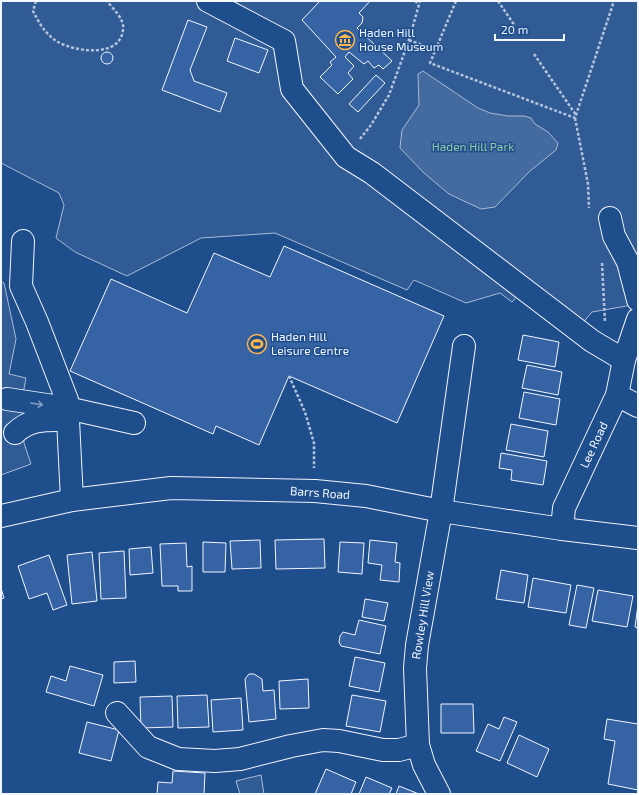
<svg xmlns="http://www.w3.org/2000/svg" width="639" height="795" viewBox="0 0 639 795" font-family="'Exo 2',sans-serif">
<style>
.built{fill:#305b95;stroke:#a8bbd7}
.water{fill:#446ba0;stroke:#a8bbd7}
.building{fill:#3563a3;stroke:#f2f6ff}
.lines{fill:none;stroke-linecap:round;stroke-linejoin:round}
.minor-casing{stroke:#f2f6ff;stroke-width:24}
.path{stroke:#b3c4dc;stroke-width:2.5;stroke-dasharray:3 2;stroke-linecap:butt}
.minor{stroke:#1f4e8c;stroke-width:22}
.oneway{stroke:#7e9ac0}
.labels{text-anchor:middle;stroke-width:3;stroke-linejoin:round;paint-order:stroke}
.poi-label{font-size:12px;fill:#f2f6ff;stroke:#1f4e8c;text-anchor:start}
.park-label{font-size:12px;fill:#97c8a6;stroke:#1f4e8c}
.street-label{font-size:12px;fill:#f2f6ff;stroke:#1f4e8c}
</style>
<rect width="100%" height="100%" fill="#1f4e8c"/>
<g class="built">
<path d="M1,1H638V304L592,312L581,325L529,282L512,302L500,293L466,303L414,280L407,290L275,233L201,238L127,276L75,252L56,238L64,205L59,193L1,163Z"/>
<path d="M1,281L4,283L16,339L9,374L26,378L23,394L22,426L24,443L31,464L1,475Z"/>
<path d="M261,775L264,794H240L236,781Z"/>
</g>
<path class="water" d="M423,71L478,108L490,113L508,116H524L531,118L535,124L548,132L558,143L556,150L530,171L495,207L481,209L449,194L424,173L400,148L402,130L419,105L418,74Z"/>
<g class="building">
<path d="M318,1H370L359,13L363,17L362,23L357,28L392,61L383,69L379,65L374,68L368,61L364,64L349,52L345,57L354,66L348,73L353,79L338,94L320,77L332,65L330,62L336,57L302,20L319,2Z"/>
<path d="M188,20L207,27L190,70L194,81L227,93L220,112L162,90Z"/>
<path d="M235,38L268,50L259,73L227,61Z"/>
<circle cx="107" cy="58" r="6"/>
<path d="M376,75L385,83L358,112L349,104Z"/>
<path d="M284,246L444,316L397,423L289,376L259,445L216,426L213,434L70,371L111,279L187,313L214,253L270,277Z"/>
<path d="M523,335L559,342L555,367L518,360Z"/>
<path d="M527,365L562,372L558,395L522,388Z"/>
<path d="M524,392L560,399L556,425L519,418Z"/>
<path d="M511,424L548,431L544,457L506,450Z"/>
<path d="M501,453L547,461L543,485L511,480L512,470L499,468Z"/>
<path d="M324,539L325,568L276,569L275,540Z"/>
<path d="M260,540L261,568L232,569L230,541Z"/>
<path d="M370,540L397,543L395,562L400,563L399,582L380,580L382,565L368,563Z"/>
<path d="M203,542L226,543L225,572H203Z"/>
<path d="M340,542L364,543L362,574L338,572Z"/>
<path d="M186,543L187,567L192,566V591H178V586H162L160,544Z"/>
<path d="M151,547L153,573L130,575L129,549Z"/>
<path d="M124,551L126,598L101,599L99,553Z"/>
<path d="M92,552L97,601L72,604L67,555Z"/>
<path d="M49,555L67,605L53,610L47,593L29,599L18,566Z"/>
<path d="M501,570L528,575L524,603L496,599Z"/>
<path d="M533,578L571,585L566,613L528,607Z"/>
<path d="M577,585L594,588L586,628L569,625Z"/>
<path d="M1,588L4,598L1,599Z"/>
<path d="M598,590L633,596L627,627L592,621Z"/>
<path d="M365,599L388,603L384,621L362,617Z"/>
<path d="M638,605V628L635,627Z"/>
<path d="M359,620L386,626L380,654L341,646L339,642L340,636L343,632L355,635Z"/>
<path d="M355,657L385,663L379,692L349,686Z"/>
<path d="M135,661L136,682L114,683V662Z"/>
<path d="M70,666L103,675L94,706L46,692L51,676L66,681Z"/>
<path d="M249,674H254L262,679L263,691L274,690L276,719L249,722L245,679Z"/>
<path d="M308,679L309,708L280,709L279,681Z"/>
<path d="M207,695L209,727L178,728L177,696Z"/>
<path d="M352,695L386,701L380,732L346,726Z"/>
<path d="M172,696L173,727L141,728L140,697Z"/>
<path d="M241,698L243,730L213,732L211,700Z"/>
<path d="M441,704H473L474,733H441Z"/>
<path d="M504,717L517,722L500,761L476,751L488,724L499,729Z"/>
<path d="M607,719L638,724V790L608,784L615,741L604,739Z"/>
<path d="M87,722L119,730L111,761L79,753Z"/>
<path d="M519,735L549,749L537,777L507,763Z"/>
<path d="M326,769L356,782L351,794H315Z"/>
<path d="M173,771L205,773L204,794H157L158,782L172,783Z"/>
<path d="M366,777L392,788L389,794H359Z"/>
<path d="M399,786L419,794H396Z"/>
</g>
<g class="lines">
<defs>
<g id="minor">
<path d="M208,1L284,41L292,89L346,157L372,173L592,341L624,360"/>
<path d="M610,218L614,236L628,262L638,300"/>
<path d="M23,241L21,286L37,322L67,400L72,500"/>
<path d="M617,395L638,406"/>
<path d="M7,399L67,408L134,423"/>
<path d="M15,433C30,418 47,420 68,420"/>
<path d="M1,516L72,500L171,488L315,491L366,496L441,511L562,529L638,538"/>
<path d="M562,529L564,508L617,395L624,360L638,319"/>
<path d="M117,713L148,747L178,759L215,761L240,759L291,746L323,740L339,741L383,750H399L418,745"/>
<path d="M439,794L424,765L418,745L415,668L417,645L441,511L464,346"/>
</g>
</defs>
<use href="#minor" class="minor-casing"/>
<g class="path">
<path d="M36,1L33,11C39,23 46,35 58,42C76,52 120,58 123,30C125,19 113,9 107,1"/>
<path d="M415,1L419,4"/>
<path d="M456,1L430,63L575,118L614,1"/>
<path d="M498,1L515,26"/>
<path d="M409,40L435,50"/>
<path d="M534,54L576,115"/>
<path d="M575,118L588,184L589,208"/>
<path d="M360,139L371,125L389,95L409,40L420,1"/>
<path d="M602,263L605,322"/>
<path d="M289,376L305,412L314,443V468"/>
</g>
<use href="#minor" class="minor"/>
</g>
<defs><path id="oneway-shaft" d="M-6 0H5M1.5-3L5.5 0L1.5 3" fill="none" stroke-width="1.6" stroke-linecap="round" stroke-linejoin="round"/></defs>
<use class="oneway" href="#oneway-shaft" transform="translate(37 404) rotate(8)"/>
<defs>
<symbol id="museum-ring" viewBox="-11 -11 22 22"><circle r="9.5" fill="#1f4e8c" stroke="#ffb74d" stroke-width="1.5"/><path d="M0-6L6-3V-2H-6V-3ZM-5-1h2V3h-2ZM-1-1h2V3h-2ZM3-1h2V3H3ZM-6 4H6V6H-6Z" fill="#ffb74d"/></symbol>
<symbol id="stadium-ring" viewBox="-11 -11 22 22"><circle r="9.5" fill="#1f4e8c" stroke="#ffb74d" stroke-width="1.5"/><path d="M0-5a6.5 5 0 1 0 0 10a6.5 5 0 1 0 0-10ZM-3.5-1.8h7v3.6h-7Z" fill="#ffb74d"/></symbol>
</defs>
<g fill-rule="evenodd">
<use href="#museum-ring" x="334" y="29" width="22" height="22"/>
<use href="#stadium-ring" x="246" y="333" width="22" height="22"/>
</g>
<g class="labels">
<g class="poi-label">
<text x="359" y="37">Haden Hill<tspan x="359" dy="14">House Museum</tspan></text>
<text x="271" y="341">Haden Hill<tspan x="271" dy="14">Leisure Centre</tspan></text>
</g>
<g class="park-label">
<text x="473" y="151">Haden Hill Park</text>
</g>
<g class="street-label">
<text transform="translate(594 445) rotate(-65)" y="4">Lee Road</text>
<text transform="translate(320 493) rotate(4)" y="4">Barrs Road</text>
<text transform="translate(423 615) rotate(-81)" y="4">Rowley Hill View</text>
</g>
</g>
<rect width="639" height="795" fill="none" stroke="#f2f6ff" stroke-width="4"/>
<path d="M495 34v6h69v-6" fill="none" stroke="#f2f6ff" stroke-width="2"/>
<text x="501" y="34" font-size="12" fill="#f2f6ff" stroke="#1f4e8c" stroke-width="3" paint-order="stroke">20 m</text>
</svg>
